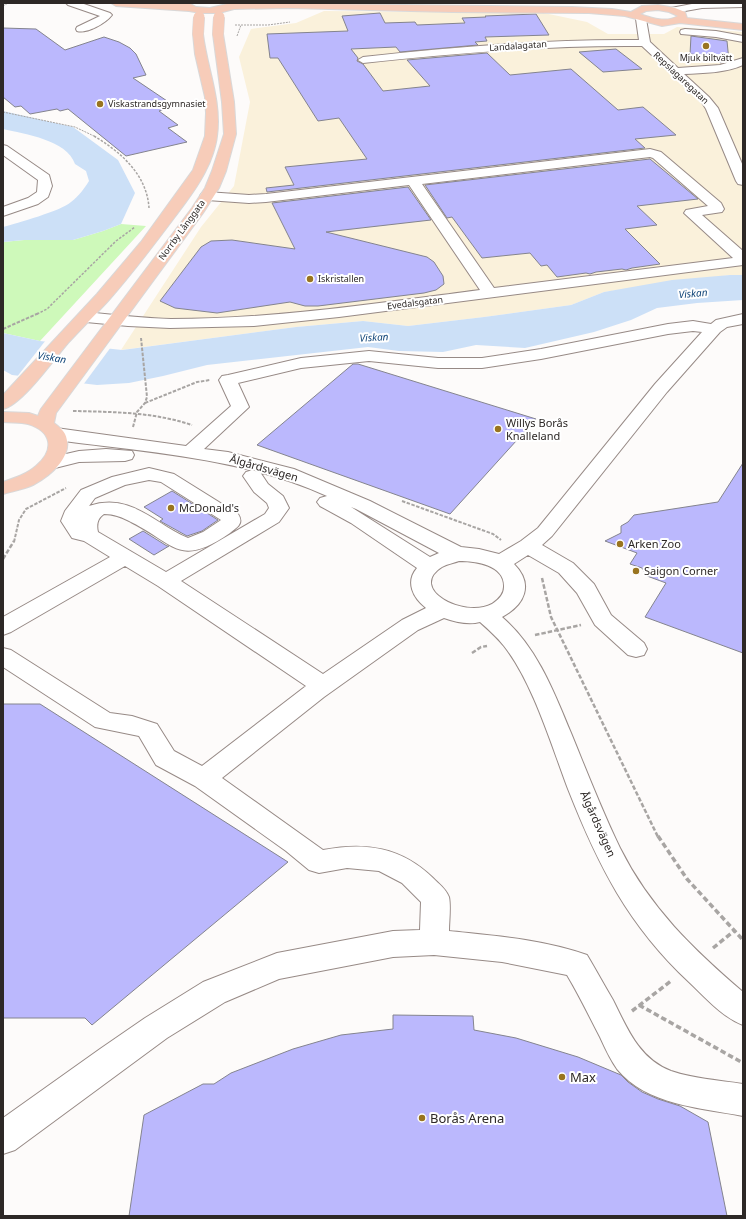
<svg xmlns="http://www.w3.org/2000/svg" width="746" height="1219" viewBox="0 0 746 1219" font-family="'Noto Sans',sans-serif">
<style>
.industrial{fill:#faf1db}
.green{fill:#cef9ba}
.water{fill:#cce0f7}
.pier{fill:#fdfbfa}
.building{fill:#bbb8fd;stroke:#84848e}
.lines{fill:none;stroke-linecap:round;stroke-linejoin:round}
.minor-casing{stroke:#978a86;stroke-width:2}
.major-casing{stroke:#d9d8d8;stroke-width:2}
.path-far4{stroke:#a8a5a3;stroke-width:1;stroke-dasharray:2 1;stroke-linecap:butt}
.path-far3{stroke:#a8a5a3;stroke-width:1.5;stroke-dasharray:2.5 1.5;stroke-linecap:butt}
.path-far2{stroke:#a8a5a3;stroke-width:2;stroke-dasharray:3.5 1.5;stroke-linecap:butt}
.path-far1{stroke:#a8a5a3;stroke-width:2.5;stroke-dasharray:4.5 2;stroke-linecap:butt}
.path{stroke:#a8a5a3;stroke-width:3.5;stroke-dasharray:5.5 3;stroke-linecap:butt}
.minor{fill:#fff;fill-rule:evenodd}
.major{fill:#f7ccb9;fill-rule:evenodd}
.major-bridge-casing{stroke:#d9d8d8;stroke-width:12;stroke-linecap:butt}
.major-bridge{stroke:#f7ccb9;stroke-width:11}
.poi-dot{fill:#99741f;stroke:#fff;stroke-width:1.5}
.labels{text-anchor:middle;stroke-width:4;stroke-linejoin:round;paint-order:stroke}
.far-street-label{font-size:9px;fill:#2d2826;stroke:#fff}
.far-poi-label{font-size:9px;fill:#2d2826;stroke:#fff;text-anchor:start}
.far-water-label{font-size:10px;font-style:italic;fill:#0f4477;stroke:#fff}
.poi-label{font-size:11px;fill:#2d2826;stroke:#fff;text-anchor:start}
.street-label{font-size:11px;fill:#2d2826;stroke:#fff}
.near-poi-label{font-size:13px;fill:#2d2826;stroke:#fff;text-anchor:start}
</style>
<rect width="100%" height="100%" fill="#fdfbfa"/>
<path class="industrial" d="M324,11L544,13L587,22L608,34H664L677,27L743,32V275H730L604,292L571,305L484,317L408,326L363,321L296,327L121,350L201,227L234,186L250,102L239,57L251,29L296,23Z"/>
<path class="green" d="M121,224L146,226L40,341L3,333V242L24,240H73L103,231Z"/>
<g class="water">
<path d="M3,111L73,127L118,160L135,193L121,224L103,231L73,240H24L3,242V227C17,223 61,211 71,202C79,196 84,189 89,181L86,171L75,164C67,140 25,134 3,129Z"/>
<path d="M730,275H743V300L697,303L657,308L631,320L594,332L525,348L476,345L443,352L399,351L368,347L207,365L163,376L129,383L97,385L12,375L3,370V333L40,341L122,350L296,327L363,321L408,326L484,317L571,305L604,292L672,280Z"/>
</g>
<path class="pier" d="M46,340L111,347L83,385L16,378Z"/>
<g class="building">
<path d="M380,13L385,23L415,22L417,25L465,23L462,18L486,17L485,16L536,14L549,35L485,37L487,41L475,42L478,45L400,52L396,47L351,49L358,58L357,61L363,64L383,91L430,86L407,60L487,53L510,75L571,69L618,110L643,107L676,135L635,139L645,148L267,192L266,188L294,185L285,167L367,159L339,118L318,121L278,58H270L267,34L348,31L342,16Z"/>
<path d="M3,28L36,29L65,50L104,37L119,42L130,48L136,54L146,75L133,78L176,107L159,111L178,125L168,128L187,142L126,156L68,109L60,111L57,109L30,114L21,106L15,107L3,97Z"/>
<path d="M691,36L727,41L729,61L721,63L702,55L690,54Z"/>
<path d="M616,49L642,69L603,72L579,52Z"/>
<path d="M650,159L698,199L637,206L657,225L625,229L660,264L632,268L626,270L622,269L596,272L590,274L586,273L557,277L547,265L541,266L530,253L482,258L452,217L447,218L425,185Z"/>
<path d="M408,187L431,220L326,232L427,257L434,262L443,276L444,284L436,290L424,293L318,306H305L290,302L217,313L175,308L160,301L201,247L211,241L232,240L295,249L272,203Z"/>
<path d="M353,364H358L536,419L450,514L257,445Z"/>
<path d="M743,463V653L645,617L666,583L647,576L642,568L630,564L637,553L605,541L621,533V526L628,522L634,515L718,502Z"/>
<path d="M172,491L218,520L202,531L187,536L160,521L163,519L144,507Z"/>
<path d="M143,531L167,546H169L154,555L129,539Z"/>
<path d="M3,704H40L288,862L92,1025L85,1018H3Z"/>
<path d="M393,1015L473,1016L474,1030L516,1038L578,1057L621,1075L628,1082L642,1092L658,1099L680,1106L708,1122L727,1216H129L144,1115L203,1084H214L231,1073L293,1049L341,1035L393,1029Z"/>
</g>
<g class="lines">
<defs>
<g id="minor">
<path d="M66,3H81L110,13L112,15C106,23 87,34 77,31L76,29L77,27L100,16L68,5Z"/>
<path d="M697,3H743V7L702,8L674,13L669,10L671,8Z"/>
<path d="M641,16L646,19L650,42L678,68L720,65L743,58V65C725,73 704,73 684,74L709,97L718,108L743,166V185L738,184L736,181L706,109L701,101L642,46C549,45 456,53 363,63L358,60L363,57C455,47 547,39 639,40L636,19Z"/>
<path d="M685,29L716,31L743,36V42L716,37L681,34L680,32L681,30Z"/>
<path d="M3,145L7,146L49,175L52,186L48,197L38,204L3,216V207L28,198L37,192L38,180L3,155Z"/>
<path d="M650,149L661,152L721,203L724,209L722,212L702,215L743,251V265L339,317L254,326L170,328L128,326L86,322L80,320L78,317L80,314L86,312C114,315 143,318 171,319C275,319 378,303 480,290L409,185L266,202L249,203L207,200L202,199L200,196L202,193L207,192L249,195L266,194ZM650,157L653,158L708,206L686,210L684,213L733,258L494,288L422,184Z"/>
<path d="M743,314V324L727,327L720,332L667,392L552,536L542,545L573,563L594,584L611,615L644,643L647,649L644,655L636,657L628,655L595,625L577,593L559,573L528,555L514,564C534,584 525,605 502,617C537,647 554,692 571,733C587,772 602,811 620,848C650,908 693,949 743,992V1025C722,1017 705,997 689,982C628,925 598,865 568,789C551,744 533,683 504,646C497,637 489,630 480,622C469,625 455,622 444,618L418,630L324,697L222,778L323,850C366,842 401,847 433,878C439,884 446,889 449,897C451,907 449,921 449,931C495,936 543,939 587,955C596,970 604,985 613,1000C627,1028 639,1059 671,1071C694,1079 719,1080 743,1084V1116C701,1108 646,1105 617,1069C610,1059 605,1048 600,1037C589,1016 579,995 567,975L502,962L434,955L393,957L279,979L225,1002L167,1038L15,1150L3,1154V1118L100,1049L145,1018L203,982L277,953L393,931L420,930L421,902L402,883L379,871L347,868L319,873L309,870L286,851L195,786L156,765L139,736L95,727L3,667V648L11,650L110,713L132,716L157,724L174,751L202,766L306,686L158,586L125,566L11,632L3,635V617L110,557L84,541L72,538L61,521L65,511L81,490L112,477L149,468L174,474L238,514C244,523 238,527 230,533C179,568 175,544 131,522C122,517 114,514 104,514C98,518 96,524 98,532L166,572L265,514L269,508L267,503L254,492L243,476L246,472L253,470L260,472L268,484L283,496L289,508L279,522L181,581L323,674L402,620L426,608C413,598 405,582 417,568L351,523L320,506L317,502L320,498L327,496C244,458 147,452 56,440L49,438L47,434L49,430L56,428L186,446L231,406L219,380L222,376L228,375L301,358L369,351L438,358H482L541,349L668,324L693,321L711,324L716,320ZM693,331L702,332L655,384L538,528L521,541L499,554L479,549L461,547L370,501L294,469L228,452L204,449L249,407L238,383L301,368L369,361L438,368H482L541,359L668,334ZM149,480L161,482L221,520L203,532L188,538C154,524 131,492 89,506L95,498L125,485ZM351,507L356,509L439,553L430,557ZM459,561C476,561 505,565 504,587C504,595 498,600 492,604C464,619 407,589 442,567C447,564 454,563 459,561Z"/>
<path d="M106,449L132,451L134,455L132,459L125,461L79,462L51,469L44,467L41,463L44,459L79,451Z"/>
</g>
<g id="major">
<path d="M111,3L180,4L179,3H189L196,7L210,8L231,3L572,7L612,9L631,12L642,6L658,5L675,8L685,12L687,18L743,24V30L680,23L662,26L625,16L589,13L452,12L288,8L234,9L219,13H201L189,11L116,6ZM658,10L669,12L678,16C666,23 652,18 640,14L646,11Z"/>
<path d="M198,31L203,34C207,68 222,101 217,136C216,146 211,161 206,170C198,187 185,203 174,218C153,246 131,275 108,301C95,315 81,329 68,343C54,359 22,405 3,409V395L97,294L141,242L193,170L205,136L206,113L205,97L195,54L193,34Z"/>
<path d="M218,31L223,34L234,102L236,134L226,171L219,188L203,213L56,413L54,423C58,426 63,430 65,434C75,456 50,476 33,485C24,489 13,491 3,494V482C15,478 27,474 36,466C55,450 52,431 28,424C20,422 11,423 3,422V412L29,413L38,416L41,409L192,208L205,188L212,171L224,134L222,102L213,34Z"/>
</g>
</defs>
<use href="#minor" class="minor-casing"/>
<use href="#major" class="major-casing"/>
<g class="path-far4">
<path d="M3,6L8,3"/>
<path d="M235,25H268L290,22"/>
<path d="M237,36L241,25"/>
<path d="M3,112L75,127L96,137"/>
</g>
<g class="path-far3">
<path d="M94,136C121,152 147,175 149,208"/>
<path d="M37,314L47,309L116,241L135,227"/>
</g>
<g class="path-far2">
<path d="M3,329L39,313"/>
<path d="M145,403L197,382L210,380"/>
<path d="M73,411C114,412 153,412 192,425"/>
<path d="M133,427L137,412L145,403L147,397L141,338"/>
<path d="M402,501L493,534L501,540"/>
<path d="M14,542L19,520L26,509L66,488"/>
</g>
<g class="path-far1">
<path d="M3,559L14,541"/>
<path d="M542,578L551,617L658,837"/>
<path d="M535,635L581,625"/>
<path d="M472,653L481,647L487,646"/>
</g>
<g class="path">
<path d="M658,836L687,879L743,940"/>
<path d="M713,948L734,931"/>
<path d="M639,1005L743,1063"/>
<path d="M632,1011L671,981"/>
</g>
<use href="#minor" class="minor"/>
<use href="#major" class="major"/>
<defs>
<g id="major-bridge">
<path d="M198,34L199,17"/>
<path d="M218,34L219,17"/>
</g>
</defs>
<use href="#major-bridge" class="major-bridge-casing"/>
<use href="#major-bridge" class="major-bridge"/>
</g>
<g class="poi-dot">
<circle cx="706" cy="46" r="4"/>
<circle cx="100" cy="104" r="4"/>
<circle cx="310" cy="279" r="4"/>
<circle cx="498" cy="429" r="4"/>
<circle cx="171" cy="508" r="4"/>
<circle cx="620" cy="544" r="4"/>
<circle cx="636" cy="571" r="4"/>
<circle cx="562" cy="1077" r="4"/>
<circle cx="422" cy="1118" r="4"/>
</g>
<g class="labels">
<g class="far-street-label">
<text transform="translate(518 46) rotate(-4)" y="3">Landalagatan</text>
<text transform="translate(681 78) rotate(43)" y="3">Repslagaregatan</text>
<text transform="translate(182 230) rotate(-54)" y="3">Norrby Långgata</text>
<text transform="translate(415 303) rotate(-7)" y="3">Evedalsgatan</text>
</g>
<g class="far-poi-label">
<text x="706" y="61" text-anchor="middle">Mjuk biltvätt</text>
<text x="108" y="107">Viskastrandsgymnasiet</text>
<text x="318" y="282">Iskristallen</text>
</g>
<g class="far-water-label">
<text transform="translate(693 293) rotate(-5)" y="4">Viskan</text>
<text transform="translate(374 337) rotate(-3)" y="4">Viskan</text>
<text transform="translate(52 357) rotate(10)" y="4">Viskan</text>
</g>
<g class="poi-label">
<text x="506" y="427">Willys Borås<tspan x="506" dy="13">Knalleland</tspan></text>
<text x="179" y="512">McDonald's</text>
<text x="628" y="548">Arken Zoo</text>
<text x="644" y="575">Saigon Corner</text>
</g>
<g class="street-label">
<text transform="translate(264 468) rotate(16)" y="4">Ålgårdsvägen</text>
<text transform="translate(598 824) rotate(66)" y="4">Ålgårdsvägen</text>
</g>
<g class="near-poi-label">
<text x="570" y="1082">Max</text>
<text x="430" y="1123">Borås Arena</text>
</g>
</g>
<rect width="746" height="1219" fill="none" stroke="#2d2826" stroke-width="8"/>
</svg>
